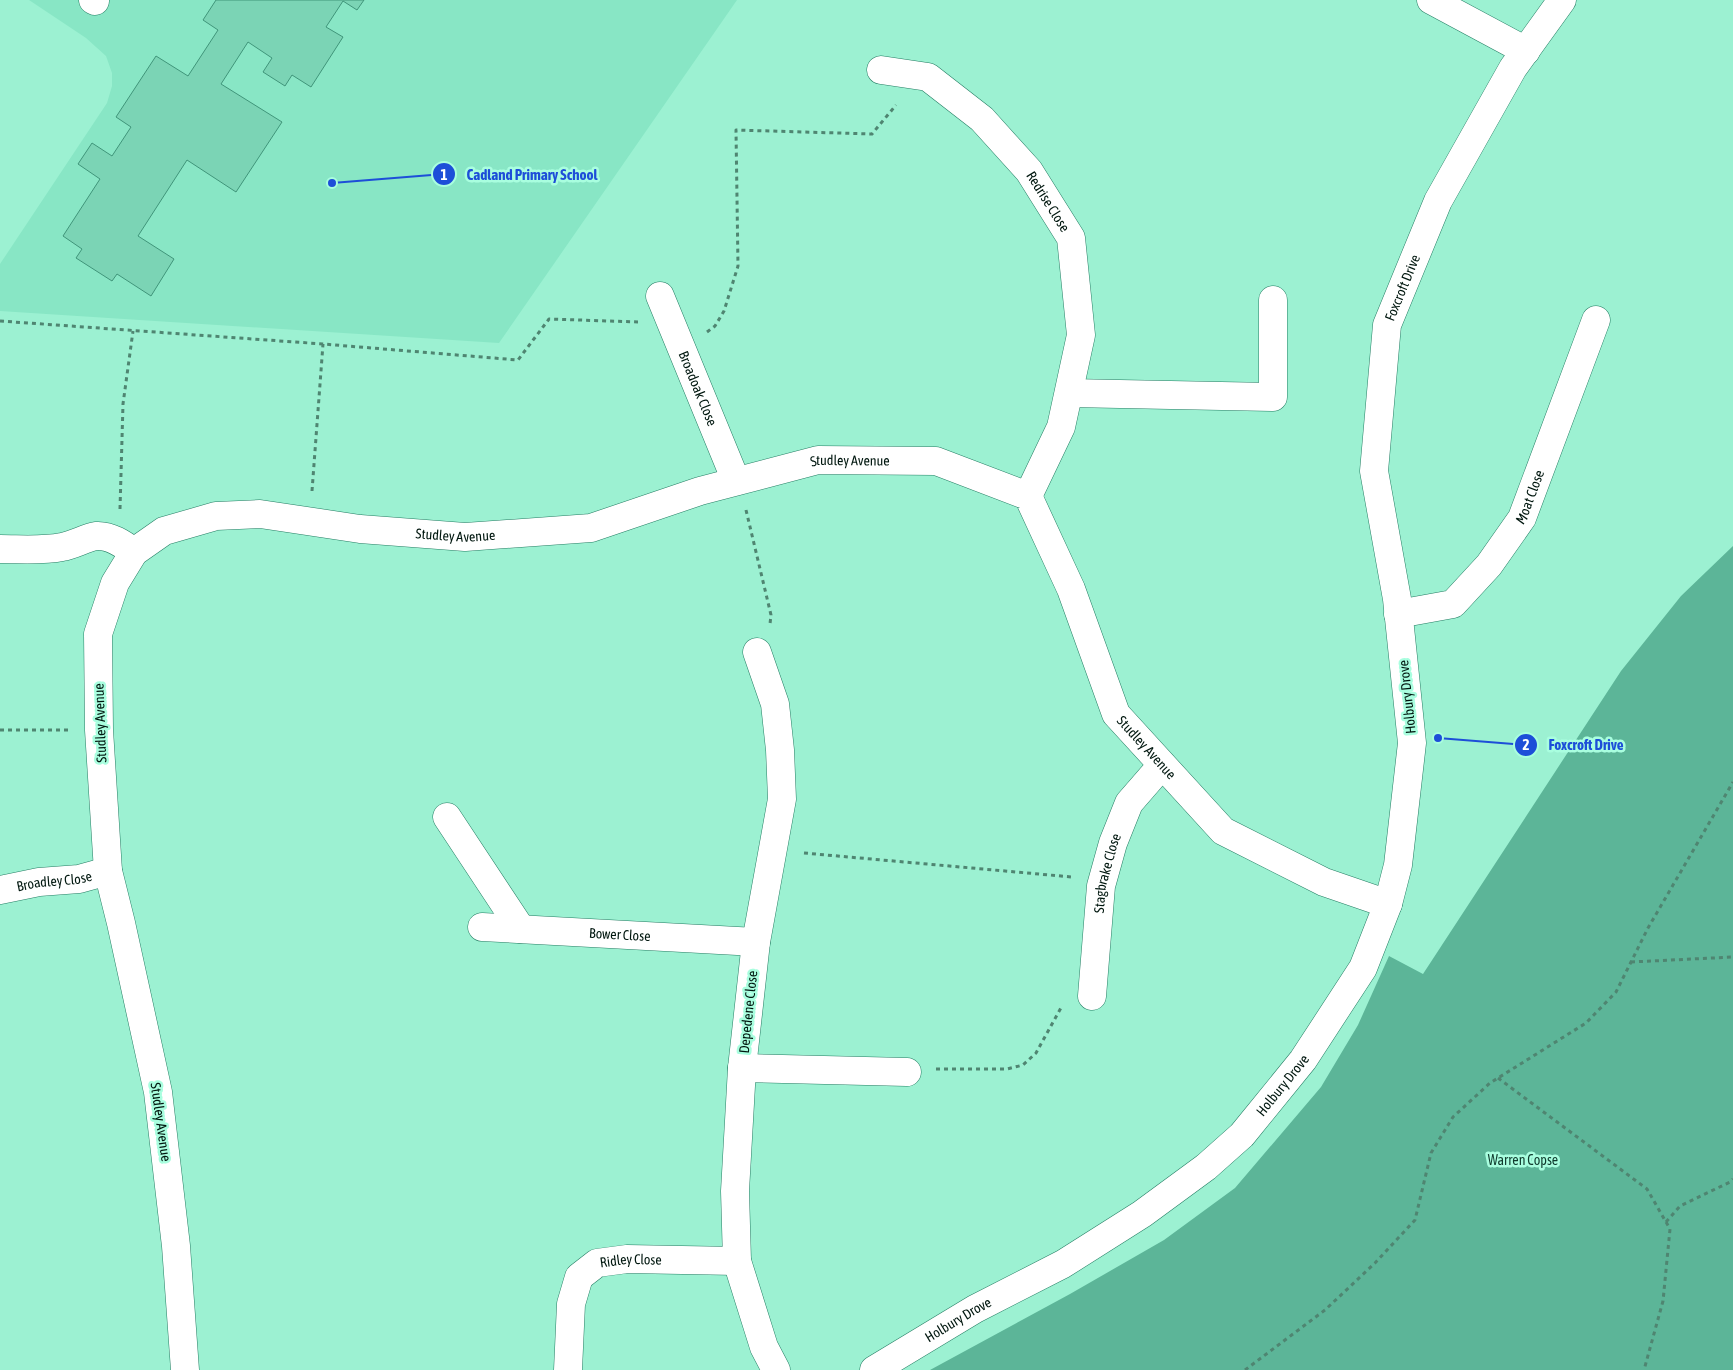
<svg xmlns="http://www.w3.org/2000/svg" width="1733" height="1370" viewBox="0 0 1733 1370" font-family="'Asap Condensed',sans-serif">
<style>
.built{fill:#88e6c5}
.forest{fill:#5cb598}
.building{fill:#7bd4b5;stroke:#40957a}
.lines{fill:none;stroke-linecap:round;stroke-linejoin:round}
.minor-casing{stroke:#257e64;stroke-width:29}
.path{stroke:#4f8571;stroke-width:3;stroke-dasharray:4 4;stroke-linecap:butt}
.minor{stroke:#fff;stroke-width:28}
.labels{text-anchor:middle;stroke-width:5;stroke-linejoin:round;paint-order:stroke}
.street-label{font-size:14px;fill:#00170f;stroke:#a9fedf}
.park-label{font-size:14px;fill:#103a2d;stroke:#a9fedf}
.leader{fill:none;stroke:#1d4ed8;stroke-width:2}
.callout-dot{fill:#1d4ed8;stroke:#a9fedf;stroke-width:2}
.mark-label{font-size:15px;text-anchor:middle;font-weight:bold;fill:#fff}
.callout-label{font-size:15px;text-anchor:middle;font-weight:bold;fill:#1d4ed8;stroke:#a9fedf;stroke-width:5;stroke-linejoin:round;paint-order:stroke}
</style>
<rect width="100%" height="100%" fill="#9cf1d2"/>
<path class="built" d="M29,0H737L499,343L0,311V264L107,103L112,86V73L106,56L86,38Z"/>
<path class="forest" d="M1733,546V1370H930L1070,1294L1164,1240L1235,1188L1321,1087L1358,1025L1389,956L1423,974L1621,671L1681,596Z"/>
<path class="building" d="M216,0H364L357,10L343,1L326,27L343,37L311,87L292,75L285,86L263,72L272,58L248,42L221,84L282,122L236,192L187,160L138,236L174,259L151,296L117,274L112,281L76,258L82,249L63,236L100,179L78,164L92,143L112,156L131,127L116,117L156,56L188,76L218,30L203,20Z"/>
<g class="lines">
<defs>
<g id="minor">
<path d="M93,0L95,1"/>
<path d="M1431,0L1526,51"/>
<path id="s1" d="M881,70L928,77L982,119L1029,171L1071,238L1081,335L1061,427L1028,496"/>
<path id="s2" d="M660,296L736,481"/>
<path d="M1069,393L1273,397V300"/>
<path d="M0,549C21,549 42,551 62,547C74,545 85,538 96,536C110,535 123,544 134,552"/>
<path id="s3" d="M1398,614L1453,604L1489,565L1522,518L1596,320"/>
<path d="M757,652L775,704L780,750L782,799L756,942L742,1068L735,1191L737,1261L764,1347L776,1370"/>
<path d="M447,817L521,929"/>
<path id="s4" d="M0,890L39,882L79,879L108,871"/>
<path id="s5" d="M482,927L756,942"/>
<path id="s6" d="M1092,996L1101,886L1113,843L1129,803L1162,765"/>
<path d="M742,1068L907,1072"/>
<path id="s7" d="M185,1370L176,1246L158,1092L121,923L108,871L99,730L98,634L115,583L134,552L164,531L216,516L260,514L360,529L465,537L591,528L700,491L818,460L936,461L1028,496L1071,589L1116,714L1223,831L1324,882L1388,904"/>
<path id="s8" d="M568,1370L571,1304L579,1277L597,1263L627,1259L737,1261"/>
<path id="s9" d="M874,1370L975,1309L1063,1264L1142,1214L1206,1167L1242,1135L1303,1060L1363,968L1388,904L1398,865L1412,743L1397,599L1374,471L1387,325L1438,201L1513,68L1562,0"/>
</g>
</defs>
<use href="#minor" class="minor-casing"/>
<g class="path">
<path d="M0,321L323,344L518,360L549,319L638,322"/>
<path d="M707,332L715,326L724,311L738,266L736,130L872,134L896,105"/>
<path d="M312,491L323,344"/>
<path d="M120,509L123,404L133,331"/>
<path d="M746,510L771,615L770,624"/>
<path d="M0,730H68"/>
<path d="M804,853L1072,877"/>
<path d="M1631,962L1733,957"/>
<path d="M936,1069H1007L1023,1065L1036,1053L1062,1006"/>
<path d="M1498,1078L1647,1189L1670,1229L1663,1301L1644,1370"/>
<path d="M1666,1222L1680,1206L1730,1182L1733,1179"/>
<path d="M1245,1370L1325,1310L1375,1263L1415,1220L1431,1153L1453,1117L1490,1083L1586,1023L1616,992L1648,928L1733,782"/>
</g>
<use href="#minor" class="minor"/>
</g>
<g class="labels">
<g class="street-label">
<text dy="5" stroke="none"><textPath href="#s1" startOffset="222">Redrise Close</textPath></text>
<text dy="5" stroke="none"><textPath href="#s9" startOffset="1338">Foxcroft Drive</textPath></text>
<text dy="5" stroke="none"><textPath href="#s2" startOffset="100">Broadoak Close</textPath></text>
<text dy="5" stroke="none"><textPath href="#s7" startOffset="1570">Studley Avenue</textPath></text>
<text dy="5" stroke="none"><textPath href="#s3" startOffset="189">Moat Close</textPath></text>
<text dy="5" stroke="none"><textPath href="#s7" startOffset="1165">Studley Avenue</textPath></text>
<text transform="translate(1407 697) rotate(-96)" y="5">Holbury Drove</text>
<text transform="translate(100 723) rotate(-92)" y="5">Studley Avenue</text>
<text dy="5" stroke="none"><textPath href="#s7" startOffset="2035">Studley Avenue</textPath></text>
<text dy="5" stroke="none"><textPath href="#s6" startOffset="124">Stagbrake Close</textPath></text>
<text dy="5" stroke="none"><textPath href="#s4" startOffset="55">Broadley Close</textPath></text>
<text dy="5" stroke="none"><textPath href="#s5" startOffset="138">Bower Close</textPath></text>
<text transform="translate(748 1012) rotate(-84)" y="5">Depedene Close</text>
<text dy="5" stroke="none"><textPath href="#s9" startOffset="502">Holbury Drove</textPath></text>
<text transform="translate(161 1122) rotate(82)" y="5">Studley Avenue</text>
<text dy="5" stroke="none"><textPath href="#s8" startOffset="151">Ridley Close</textPath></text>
<text dy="5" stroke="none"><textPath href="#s9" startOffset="98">Holbury Drove</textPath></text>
</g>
<g class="park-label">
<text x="1523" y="1165">Warren Copse</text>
</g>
</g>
<path class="leader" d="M332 183L444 174M1438 738L1526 745"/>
<g class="callout-dot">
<circle cx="332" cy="183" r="5"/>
<circle cx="1438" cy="738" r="5"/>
<circle cx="444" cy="174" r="12"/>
<circle cx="1526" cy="745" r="12"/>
</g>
<g class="mark-label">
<text x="444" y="180">1</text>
<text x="1526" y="750">2</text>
</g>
<g class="callout-label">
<text x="532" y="180">Cadland Primary School</text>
<text x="1586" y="750">Foxcroft Drive</text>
</g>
</svg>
